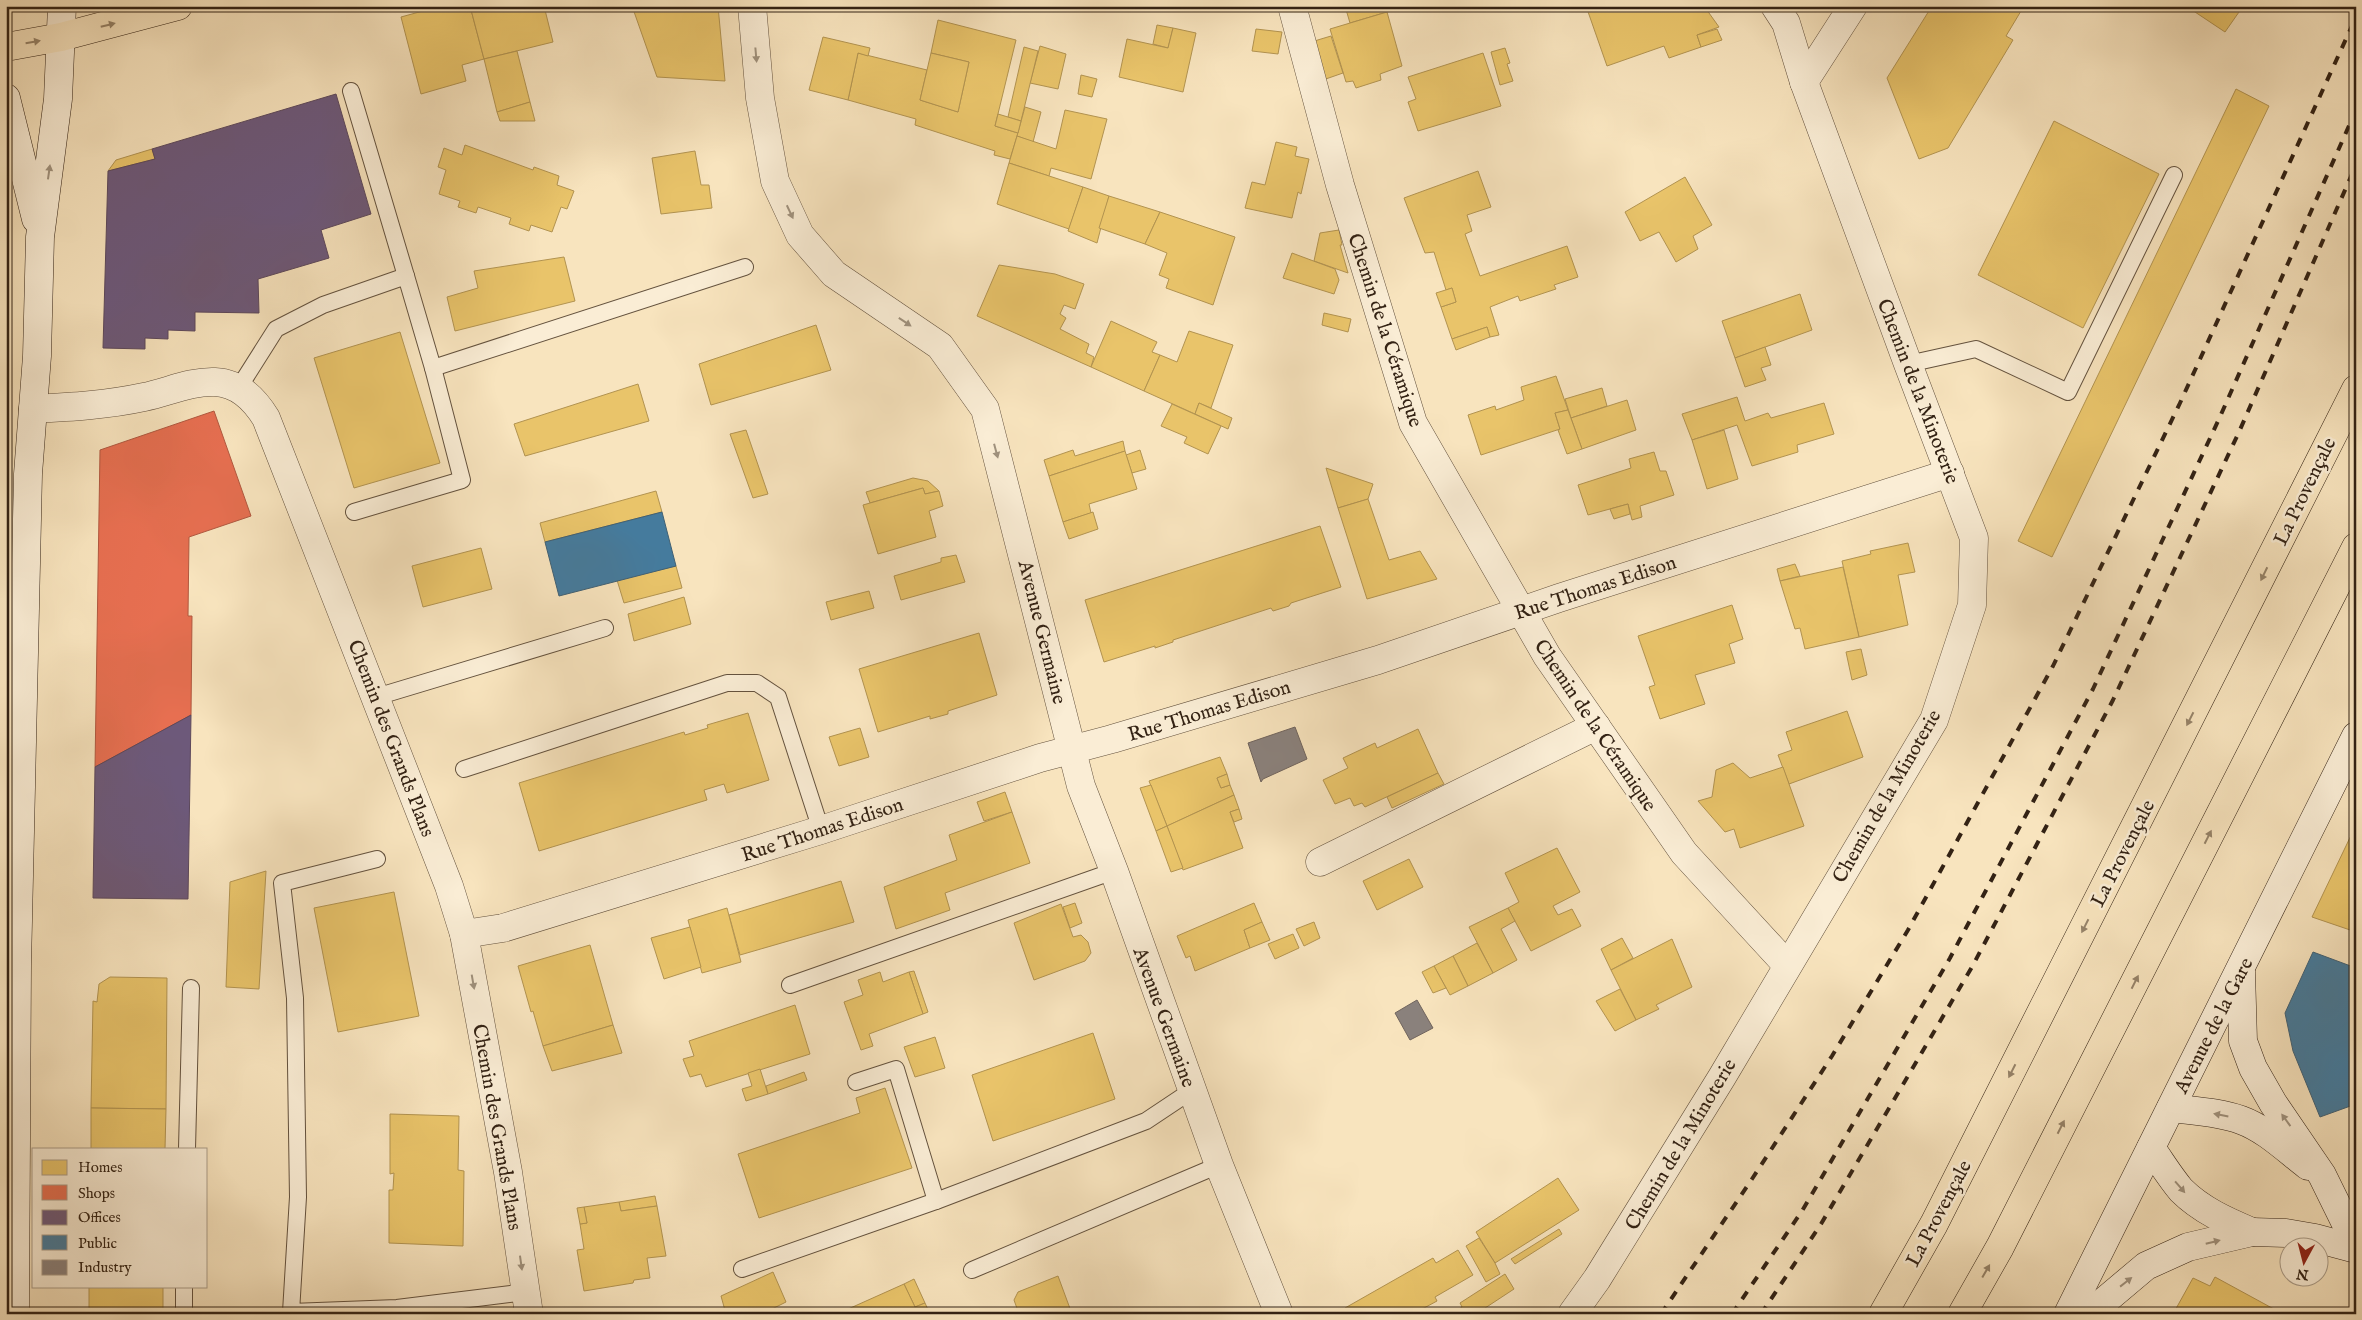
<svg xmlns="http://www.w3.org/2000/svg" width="2362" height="1320" viewBox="0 0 2362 1320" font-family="'IM FELL English',serif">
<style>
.homes{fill:#e9c46a;stroke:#b29350}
.shops{fill:#e76f51;stroke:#b1583f}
.offices{fill:#6d597a;stroke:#5c485b}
.public{fill:#457b9d;stroke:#406074}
.industry{fill:#8a817c;stroke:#70645d}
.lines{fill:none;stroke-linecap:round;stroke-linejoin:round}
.service-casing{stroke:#64523e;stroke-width:18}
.minor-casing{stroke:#64523e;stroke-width:29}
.secondary-casing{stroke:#332214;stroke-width:29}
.primary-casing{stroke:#332214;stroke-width:29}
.motorway-casing{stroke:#332214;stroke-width:29}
.service{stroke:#faedd5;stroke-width:16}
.minor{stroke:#faedd5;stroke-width:28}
.secondary{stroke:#faedd5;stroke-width:28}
.primary{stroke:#f8e4be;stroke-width:28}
.motorway{stroke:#f8e4be;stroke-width:28}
.rail{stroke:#332214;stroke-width:4;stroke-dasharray:9 9;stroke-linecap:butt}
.oneway{fill:#968369}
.oneway2{fill:#a0927e}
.labels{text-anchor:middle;stroke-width:5;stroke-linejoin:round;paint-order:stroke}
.street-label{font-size:20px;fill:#332214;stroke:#faedd5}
</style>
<rect width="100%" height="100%" fill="#f8e4be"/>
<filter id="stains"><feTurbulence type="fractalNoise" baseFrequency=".004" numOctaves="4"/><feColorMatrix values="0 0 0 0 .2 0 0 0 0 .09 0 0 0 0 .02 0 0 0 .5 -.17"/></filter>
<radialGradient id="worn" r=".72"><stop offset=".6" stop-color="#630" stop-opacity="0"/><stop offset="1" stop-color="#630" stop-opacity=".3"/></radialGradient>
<g class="homes">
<path d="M441,6H470L484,59L462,65L466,81L421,94L401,17Z"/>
<path d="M470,6H544L553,42L484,59Z"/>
<path d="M632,6H718L725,81L657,77Z"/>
<path d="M1345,6H1385L1387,12L1350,23Z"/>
<path d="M1385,6H1408L1387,12Z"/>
<path d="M1586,6H1704L1719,27L1697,35L1701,47L1669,58L1664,46L1607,66Z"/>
<path d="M1932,6H2024L2006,36L2013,40L1948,148L1919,159L1887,78Z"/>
<path d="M2186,6H2230L2239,12L2225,32Z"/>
<path d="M1387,12L1402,66L1380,74L1381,80L1356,88L1353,81L1346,82L1330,29Z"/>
<path d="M938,20L1016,40L995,126L1018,133L1010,159L994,155L995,151L915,125L916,119L848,100L858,53L927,70L920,100L958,112L969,62L931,53Z"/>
<path d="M1157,25L1173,28L1168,48L1153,44Z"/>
<path d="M1173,28L1196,33L1183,92L1119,77L1127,39L1168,48Z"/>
<path d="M1256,29L1282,32L1278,54L1252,51Z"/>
<path d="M1717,29L1722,40L1701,47L1697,35Z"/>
<path d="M1331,36L1343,73L1320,81L1311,42Z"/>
<path d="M823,37L870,48L868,56L858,53L848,100L809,90Z"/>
<path d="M1040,46L1066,54L1058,89L1030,83Z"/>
<path d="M1024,47L1038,51L1021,121L1008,117Z"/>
<path d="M1505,48L1510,63L1507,64L1513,81L1500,85L1491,52Z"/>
<path d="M517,51L530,102L497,112L484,59Z"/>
<path d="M931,53L969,62L958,112L920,100Z"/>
<path d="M1483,53L1501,106L1418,131L1408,102L1416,99L1408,77Z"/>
<path d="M1081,75L1097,79L1092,97L1078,94Z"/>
<path d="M2236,89L2269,106L2052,557L2018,541Z"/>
<path d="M530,102L535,121H500L497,112Z"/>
<path d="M1025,107L1041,112L1033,142L1017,136Z"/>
<path d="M1065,110L1107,119L1091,179L1051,168L1049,176L1009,163L1017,136L1056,149Z"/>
<path d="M998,114L1021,121L1018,133L995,126Z"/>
<path d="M2054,121L2159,174L2083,328L1978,275Z"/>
<path d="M1276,142L1297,147L1295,156L1309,159L1301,194L1298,192L1292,218L1245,208L1252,182L1265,185Z"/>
<path d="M465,145L533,170L534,167L559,176L557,185L574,191L567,209L561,207L552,232L531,225L529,231L509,224L511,218L478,207L476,213L458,207L460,201L439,194L446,170L438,167L444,148L462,155Z"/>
<path d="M152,149L155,159L108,171L116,160Z"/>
<path d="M695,151L701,185H709L712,208L661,214L652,158Z"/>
<path d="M1009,163L1083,187L1069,229L997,204Z"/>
<path d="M1478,171L1491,207L1467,215L1472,231L1465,234L1480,276L1567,246L1578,277L1554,285L1556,289L1520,301L1518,296L1490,307L1499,335L1490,337L1487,327L1452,339L1441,307L1456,302L1452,288L1446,290L1434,252L1425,253L1404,198Z"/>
<path d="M1685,177L1712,225L1693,236L1698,249L1676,262L1659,232L1640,241L1625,212Z"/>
<path d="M1083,187L1109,196L1097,243L1068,231Z"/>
<path d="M1109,196L1160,212L1145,244L1099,228Z"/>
<path d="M1160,212L1235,237L1213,305L1166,288L1169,279L1159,275L1167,253L1145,244Z"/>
<path d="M1339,230L1342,245H1340L1348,273L1314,261L1320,233Z"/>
<path d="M1292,253L1335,269L1339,280L1334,294L1283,278Z"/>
<path d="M564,257L575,301L455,331L447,297L478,288L474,271Z"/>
<path d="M999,265L1055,274L1084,284L1075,309L1064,305L1060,314L1066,318L1060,329L1089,344L1086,353L1094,357L1091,367L977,316Z"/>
<path d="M1452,288L1456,302L1441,307L1436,293Z"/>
<path d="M1800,294L1812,330L1735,358L1722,321Z"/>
<path d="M1324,313L1351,319L1348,332L1322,325Z"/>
<path d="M1111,321L1157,342L1152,352L1160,355L1144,391L1091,367Z"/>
<path d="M816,325L831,370L711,405L699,364Z"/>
<path d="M1487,327L1490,337L1456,350L1452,339Z"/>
<path d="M1189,331L1233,345L1211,408L1199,403L1195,414L1144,391L1160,355L1177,362Z"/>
<path d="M400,332L440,463L354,488L314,358Z"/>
<path d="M1765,347L1771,365L1761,368L1766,380L1745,387L1735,358Z"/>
<path d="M1556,376L1568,410L1555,413L1560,429L1481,455L1468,415L1495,406L1496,410L1524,400L1521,387Z"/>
<path d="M638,384L649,421L525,456L514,424Z"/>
<path d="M1602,388L1607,406L1571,418L1565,399Z"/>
<path d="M1737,397L1745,421L1768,413L1771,418L1824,403L1834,434L1797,445L1798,452L1752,466L1737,425L1692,440L1682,414Z"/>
<path d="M1627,400L1636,430L1582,449L1571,418Z"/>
<path d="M1199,403L1232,418L1228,429L1195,414Z"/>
<path d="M1172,404L1221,426L1208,454L1184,443L1187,437L1161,426Z"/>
<path d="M1568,410L1582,449L1567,454L1558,430L1560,429L1555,413Z"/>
<path d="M746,430L768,494L753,498L730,434Z"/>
<path d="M1724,430L1738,479L1707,489L1692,440Z"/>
<path d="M1123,441L1125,451L1049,476L1044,460L1073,450L1075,456Z"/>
<path d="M1140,450L1146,469L1132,473L1126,455Z"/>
<path d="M1125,451L1137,489L1089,504L1091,513L1063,522L1049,476Z"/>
<path d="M1654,452L1660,471H1666L1674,495L1640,506L1642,517L1632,520L1628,504L1588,515L1578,485L1631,468L1629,459Z"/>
<path d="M1326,468L1373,484L1368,499L1338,508Z"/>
<path d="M913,478L928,481L939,491L925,494L923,488L870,503L866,492Z"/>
<path d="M923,488L925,494L939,491L943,506L929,511L936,537L878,554L863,505Z"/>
<path d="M656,491L662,512L545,542L540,523Z"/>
<path d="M1368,499L1389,560L1420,551L1437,579L1367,599L1338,508Z"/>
<path d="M1628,504L1630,514L1614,519L1610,509Z"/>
<path d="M1093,512L1098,529L1069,539L1063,522Z"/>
<path d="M1320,526L1341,587L1291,603L1289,606L1273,611L1271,608L1173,640V642L1155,648V646L1104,662L1085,600Z"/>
<path d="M1908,543L1915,572L1898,575L1908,625L1859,637L1842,561L1871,554L1870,551Z"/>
<path d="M481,548L492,589L423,607L412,566Z"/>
<path d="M956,555L965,582L901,600L894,576L941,562V558Z"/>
<path d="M1795,564L1800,576L1780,581L1777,569Z"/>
<path d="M676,566L682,588L624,603L617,580Z"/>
<path d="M1843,567L1859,637L1805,649L1800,628L1795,629L1780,581Z"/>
<path d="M869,591L874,608L831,620L826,602Z"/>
<path d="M684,597L691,624L634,641L628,614Z"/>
<path d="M1732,605L1743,639L1729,644L1735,663L1695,675L1705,704L1660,719L1649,687L1655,685L1638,636Z"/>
<path d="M979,633L997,695L948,711V714L930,719V716L878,732L859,669Z"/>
<path d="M1861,649L1867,675L1852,680L1846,652Z"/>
<path d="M1847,711L1863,757L1789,784L1778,755L1792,750L1786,732Z"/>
<path d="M748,713L769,780L727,793L724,784L704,790L707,800L539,851L519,783L684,732L685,735L708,728L707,725Z"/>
<path d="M860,728L869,757L839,766L829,737Z"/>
<path d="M1418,729L1438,773L1365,807L1362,803L1354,806L1350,798L1335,804L1323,780L1348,768L1343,758L1375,743L1377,748Z"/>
<path d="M1220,757L1227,774L1217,778L1221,788L1230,785L1234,795L1167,826L1149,781Z"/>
<path d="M1733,763L1750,778L1783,767L1804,826L1740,848L1734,829L1725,832L1698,801L1712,797L1716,770Z"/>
<path d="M1438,773L1444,784L1392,808L1387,797Z"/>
<path d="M1227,774L1230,785L1221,788L1217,778Z"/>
<path d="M1151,785L1167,826L1156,831L1140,788Z"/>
<path d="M1005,792L1012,812L984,821L977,802Z"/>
<path d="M1234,795L1239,809L1230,812L1243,848L1183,870L1167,826Z"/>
<path d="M1239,809L1242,819L1234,822L1230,812Z"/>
<path d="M1012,812L1030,863L945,893L950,910L896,929L884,887L957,860L949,835Z"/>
<path d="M2356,825V932L2312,917Z"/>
<path d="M1167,826L1183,868L1171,872L1156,831Z"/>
<path d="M1557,848L1580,892L1553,906L1558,915L1572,909L1581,926L1531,951L1508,908L1519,902L1505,873Z"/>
<path d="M1409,859L1423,887L1377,910L1363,881Z"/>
<path d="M266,871L259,989L226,987L230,882Z"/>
<path d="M841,881L854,922L740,955L729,915Z"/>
<path d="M394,892L419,1016L338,1032L314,908Z"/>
<path d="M1075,903L1082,923L1070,928L1063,907Z"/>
<path d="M1254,903L1262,922L1244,930L1250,948L1195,971L1190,956L1186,958L1177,936Z"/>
<path d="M1061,904L1073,937L1081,935L1088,942L1091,953L1085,961L1034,980L1014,923Z"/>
<path d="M727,908L741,962L702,973L688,920Z"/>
<path d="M1508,908L1515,921L1501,929L1517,960L1493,973L1469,927Z"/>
<path d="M1262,922L1270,940L1250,948L1244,930Z"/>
<path d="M1314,922L1320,938L1304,946L1296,929Z"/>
<path d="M690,927L701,967L664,979L651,938Z"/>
<path d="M1293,934L1299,948L1275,959L1268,944Z"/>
<path d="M1622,938L1633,958L1611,970L1601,949Z"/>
<path d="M1672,939L1692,987L1656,1005L1659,1009L1636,1020L1611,970Z"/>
<path d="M1477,943L1493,973L1468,986L1453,956Z"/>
<path d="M590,945L613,1025L543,1046L533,1011L531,1012L518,966Z"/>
<path d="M1453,956L1468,986L1450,995L1434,966Z"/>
<path d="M1434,966L1446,988L1433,993L1422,972Z"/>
<path d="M914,971L928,1012L923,1014L909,972Z"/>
<path d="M880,972L883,982L909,972L923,1014L869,1034L873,1046L861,1050L844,1002L863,995L858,980Z"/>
<path d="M110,977L167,978L166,1109L91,1108L93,1001L97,1002L99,984Z"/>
<path d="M1620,989L1636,1020L1615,1031L1596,1001Z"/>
<path d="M795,1005L810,1054L706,1087L701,1074L690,1077L683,1059L694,1056L689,1041Z"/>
<path d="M613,1025L622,1053L552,1071L543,1046Z"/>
<path d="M1093,1033L1115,1099L993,1141L972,1075Z"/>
<path d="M935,1037L945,1068L915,1077L904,1047Z"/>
<path d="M760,1069L768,1094L746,1101L742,1089L752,1086L748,1073Z"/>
<path d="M804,1072L807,1080L768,1094L766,1086Z"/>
<path d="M885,1088L912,1168L759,1218L738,1154L860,1113L856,1098Z"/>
<path d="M91,1108L166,1109L165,1149H91Z"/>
<path d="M390,1114L459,1116L458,1170L464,1171L463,1246L389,1243V1190H393L394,1173L390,1174Z"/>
<path d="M1558,1178L1579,1210L1495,1263L1476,1232Z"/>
<path d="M655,1196L657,1206L621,1211L619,1202Z"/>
<path d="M619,1202L621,1211L657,1206L666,1256L647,1258L650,1278L634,1280L633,1283L584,1291L577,1250L584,1249L580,1224L587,1223L584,1207Z"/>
<path d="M584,1207L587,1223L580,1224L577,1208Z"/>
<path d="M1559,1229L1562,1234L1515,1264L1511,1259Z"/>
<path d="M1479,1238L1495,1263L1500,1274L1486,1282L1466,1246Z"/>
<path d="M1458,1250L1473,1275L1435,1297L1437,1301L1413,1314H1349L1345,1308L1433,1258L1436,1263Z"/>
<path d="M773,1272L786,1302L762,1314H726L721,1296Z"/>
<path d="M1505,1274L1514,1289L1476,1314H1456L1455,1312L1462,1307L1460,1303Z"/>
<path d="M1058,1276L1072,1314H1019L1014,1300L1018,1292Z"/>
<path d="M2215,1277L2283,1314H2173L2193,1278L2210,1286Z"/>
<path d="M914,1279L925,1303L915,1307L904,1284Z"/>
<path d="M904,1284L915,1307L925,1303L930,1314H837Z"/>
<rect x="89" y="1286" width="74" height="28"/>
</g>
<path class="shops" d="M214,411L251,516L189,537L188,616H192L191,715L95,767L100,450Z"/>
<g class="offices">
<path d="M336,94L371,214L321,230L329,258L258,279L259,313L195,312V331L168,330V339L145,338V349L103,348L108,171L155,159L152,149Z"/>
<path d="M191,715L188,899L93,898L95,767Z"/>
</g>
<g class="public">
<path d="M662,512L676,566L559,596L545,542Z"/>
<path d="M2313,952L2356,968V1104L2320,1117L2293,1051L2285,1013Z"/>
</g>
<g class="industry">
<path d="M1295,727L1307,759L1263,779L1261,782L1248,743Z"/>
<path d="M1417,1000L1433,1028L1410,1040L1395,1013Z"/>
</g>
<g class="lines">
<defs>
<g id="service">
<path d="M351,91L406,276"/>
<path d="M1908,364L1976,349L2068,392L2174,175"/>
<path d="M238,389L276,329L323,305L406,276L433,368L745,267"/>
<path d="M354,512L462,480L433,368"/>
<path d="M376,697L605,628"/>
<path d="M464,769L727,683H757L778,697L821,830"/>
<path d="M377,859L282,883L295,998L298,1197L291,1312L397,1308L526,1292"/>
<path d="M790,985L1114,871"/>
<path d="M856,1082L896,1069L936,1201"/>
<path d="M187,1149L191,988"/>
<path d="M742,1269L936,1201L1146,1121L1191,1091"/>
<path d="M972,1270L1219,1165"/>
<path d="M184,1314V1286"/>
</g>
<g id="minor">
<path d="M752,6L760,98L775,181L800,235L834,274L940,346L985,409L1081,786L1114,871L1219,1165L1279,1314"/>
<path d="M1292,6L1340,185L1413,423L1547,656L1684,853L1787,965"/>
<path d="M1804,82L1853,6"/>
<path d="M33,409C71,407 107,405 144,397C168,392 191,381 215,382C239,383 255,400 266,418L449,886L464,934L508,1172L529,1314"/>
<path d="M1320,862L1596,726"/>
<path d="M464,934L503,928L821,830L1040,758L1112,739L1378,660L1559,598L1950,473"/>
<path d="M1572,1314L1597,1279L1722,1077L1934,720L1972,605L1974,538L1908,364L1804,82L1786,23L1775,6"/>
</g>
<g id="secondary">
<path d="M6,98L36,219"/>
<path d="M2241,972L2243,1041L2253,1068L2273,1103L2322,1175L2356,1244"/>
<path d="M2171,1108C2194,1111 2219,1112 2241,1120C2266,1129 2287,1150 2308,1166"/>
<path d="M2151,1148C2161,1162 2170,1177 2181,1190C2201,1210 2226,1221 2252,1232"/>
<path d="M15,1314L17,966L28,474L37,356L40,237L58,99L62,6"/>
<path d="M2068,1314L2356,736"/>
<path d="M2089,1314L2146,1266L2188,1247L2252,1232L2286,1233L2315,1238L2356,1249"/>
</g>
<path id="primary" d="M6,47L61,37L178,6"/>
<g id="motorway">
<path d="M1883,1314L1934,1224L2356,389"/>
<path d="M1962,1314L2000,1247L2356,547"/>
</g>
</defs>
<use href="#service" class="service-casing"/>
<use href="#minor" class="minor-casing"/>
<use href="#secondary" class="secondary-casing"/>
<use href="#primary" class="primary-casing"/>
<use href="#motorway" class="motorway-casing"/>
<use href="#service" class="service"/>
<use href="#minor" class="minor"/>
<use href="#secondary" class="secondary"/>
<use href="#primary" class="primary"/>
<use href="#motorway" class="motorway"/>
<g class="rail">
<path d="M1661,1314L1752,1179L1832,1056L1908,930L2053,666L2180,403L2356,17"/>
<path d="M1732,1314L1802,1211L1950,958L2093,689L2219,419L2356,110"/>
<path d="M1761,1314L1821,1224L1972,967L2113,700L2239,432L2356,165"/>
</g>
</g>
<defs><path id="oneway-solid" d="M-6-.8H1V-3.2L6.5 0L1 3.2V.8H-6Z" transform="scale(1.25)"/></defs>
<g class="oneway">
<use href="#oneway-solid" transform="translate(108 25) rotate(-14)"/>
<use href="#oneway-solid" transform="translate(33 42) rotate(-10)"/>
<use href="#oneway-solid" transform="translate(2264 574) rotate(116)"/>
<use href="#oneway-solid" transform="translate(2190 719) rotate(117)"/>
<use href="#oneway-solid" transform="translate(2208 837) rotate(-63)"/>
<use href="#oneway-solid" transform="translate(2085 926) rotate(117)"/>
<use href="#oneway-solid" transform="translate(2135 982) rotate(-63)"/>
<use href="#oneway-solid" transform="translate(2012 1071) rotate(117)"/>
<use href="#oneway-solid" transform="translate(2061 1127) rotate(-63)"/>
<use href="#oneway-solid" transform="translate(1986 1271) rotate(-60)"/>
</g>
<g class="oneway2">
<use href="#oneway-solid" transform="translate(756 55) rotate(85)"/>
<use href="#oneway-solid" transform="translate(49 172) rotate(-82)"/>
<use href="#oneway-solid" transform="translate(790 212) rotate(65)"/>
<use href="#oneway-solid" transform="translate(905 322) rotate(34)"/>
<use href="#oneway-solid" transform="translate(996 451) rotate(75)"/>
<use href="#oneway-solid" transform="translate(473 982) rotate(80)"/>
<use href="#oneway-solid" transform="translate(2221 1115) rotate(-169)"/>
<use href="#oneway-solid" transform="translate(2286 1120) rotate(-126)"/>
<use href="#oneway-solid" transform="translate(2180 1187) rotate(49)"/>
<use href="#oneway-solid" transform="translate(2213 1242) rotate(-14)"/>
<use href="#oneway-solid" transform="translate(521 1263) rotate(82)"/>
<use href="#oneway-solid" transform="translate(2126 1282) rotate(-38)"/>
</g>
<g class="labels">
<g class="street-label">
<text transform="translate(1386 330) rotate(72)" y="7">Chemin de la Céramique</text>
<text transform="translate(1919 391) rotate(69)" y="7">Chemin de la Minoterie</text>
<text transform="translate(2304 491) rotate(-64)" y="7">La Provençale</text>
<text transform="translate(1595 587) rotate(-18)" y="7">Rue Thomas Edison</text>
<text transform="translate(1043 632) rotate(76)" y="7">Avenue Germaine</text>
<text transform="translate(1209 710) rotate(-17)" y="7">Rue Thomas Edison</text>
<text transform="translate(1596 725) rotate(56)" y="7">Chemin de la Céramique</text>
<text transform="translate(392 738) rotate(69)" y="7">Chemin des Grands Plans</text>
<text transform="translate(1886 796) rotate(-60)" y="7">Chemin de la Minoterie</text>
<text transform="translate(822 829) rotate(-18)" y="7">Rue Thomas Edison</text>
<text transform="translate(2122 853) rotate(-63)" y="7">La Provençale</text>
<text transform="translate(1165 1017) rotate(70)" y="7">Avenue Germaine</text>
<text transform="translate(2213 1025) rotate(-63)" y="7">Avenue de la Gare</text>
<text transform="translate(498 1127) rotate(80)" y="7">Chemin des Grands Plans</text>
<text transform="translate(1680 1144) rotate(-59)" y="7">Chemin de la Minoterie</text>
<text transform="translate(1938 1213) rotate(-62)" y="7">La Provençale</text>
</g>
</g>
<rect width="2362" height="1320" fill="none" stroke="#f8e4be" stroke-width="25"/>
<rect x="8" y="8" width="2347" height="1305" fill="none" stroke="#332214" stroke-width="2.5"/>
<rect x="12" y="12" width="2337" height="1295" fill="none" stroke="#332214"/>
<rect x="32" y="1148" width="175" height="140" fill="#faedd5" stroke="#aa9c88"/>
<rect x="42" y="1160" width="25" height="15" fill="#e9c46a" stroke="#aa9c88"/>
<text x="78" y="1172" font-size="15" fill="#332214">Homes</text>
<rect x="42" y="1185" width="25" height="15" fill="#e76f51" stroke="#aa9c88"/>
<text x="78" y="1198" font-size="15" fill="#332214">Shops</text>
<rect x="42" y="1210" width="25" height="15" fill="#6d597a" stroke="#aa9c88"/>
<text x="78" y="1222" font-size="15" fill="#332214">Offices</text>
<rect x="42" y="1235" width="25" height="15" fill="#457b9d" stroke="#aa9c88"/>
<text x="78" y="1248" font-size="15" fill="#332214">Public</text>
<rect x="42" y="1260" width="25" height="15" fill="#8a817c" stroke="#aa9c88"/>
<text x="78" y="1272" font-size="15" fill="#332214">Industry</text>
<g transform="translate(2304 1262) rotate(187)"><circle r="24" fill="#faedd5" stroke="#aa9c88"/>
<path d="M0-4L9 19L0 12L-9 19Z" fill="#8f2418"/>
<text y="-8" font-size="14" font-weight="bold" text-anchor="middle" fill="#332214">N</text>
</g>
<rect width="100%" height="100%" filter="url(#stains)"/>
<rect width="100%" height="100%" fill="url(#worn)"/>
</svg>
